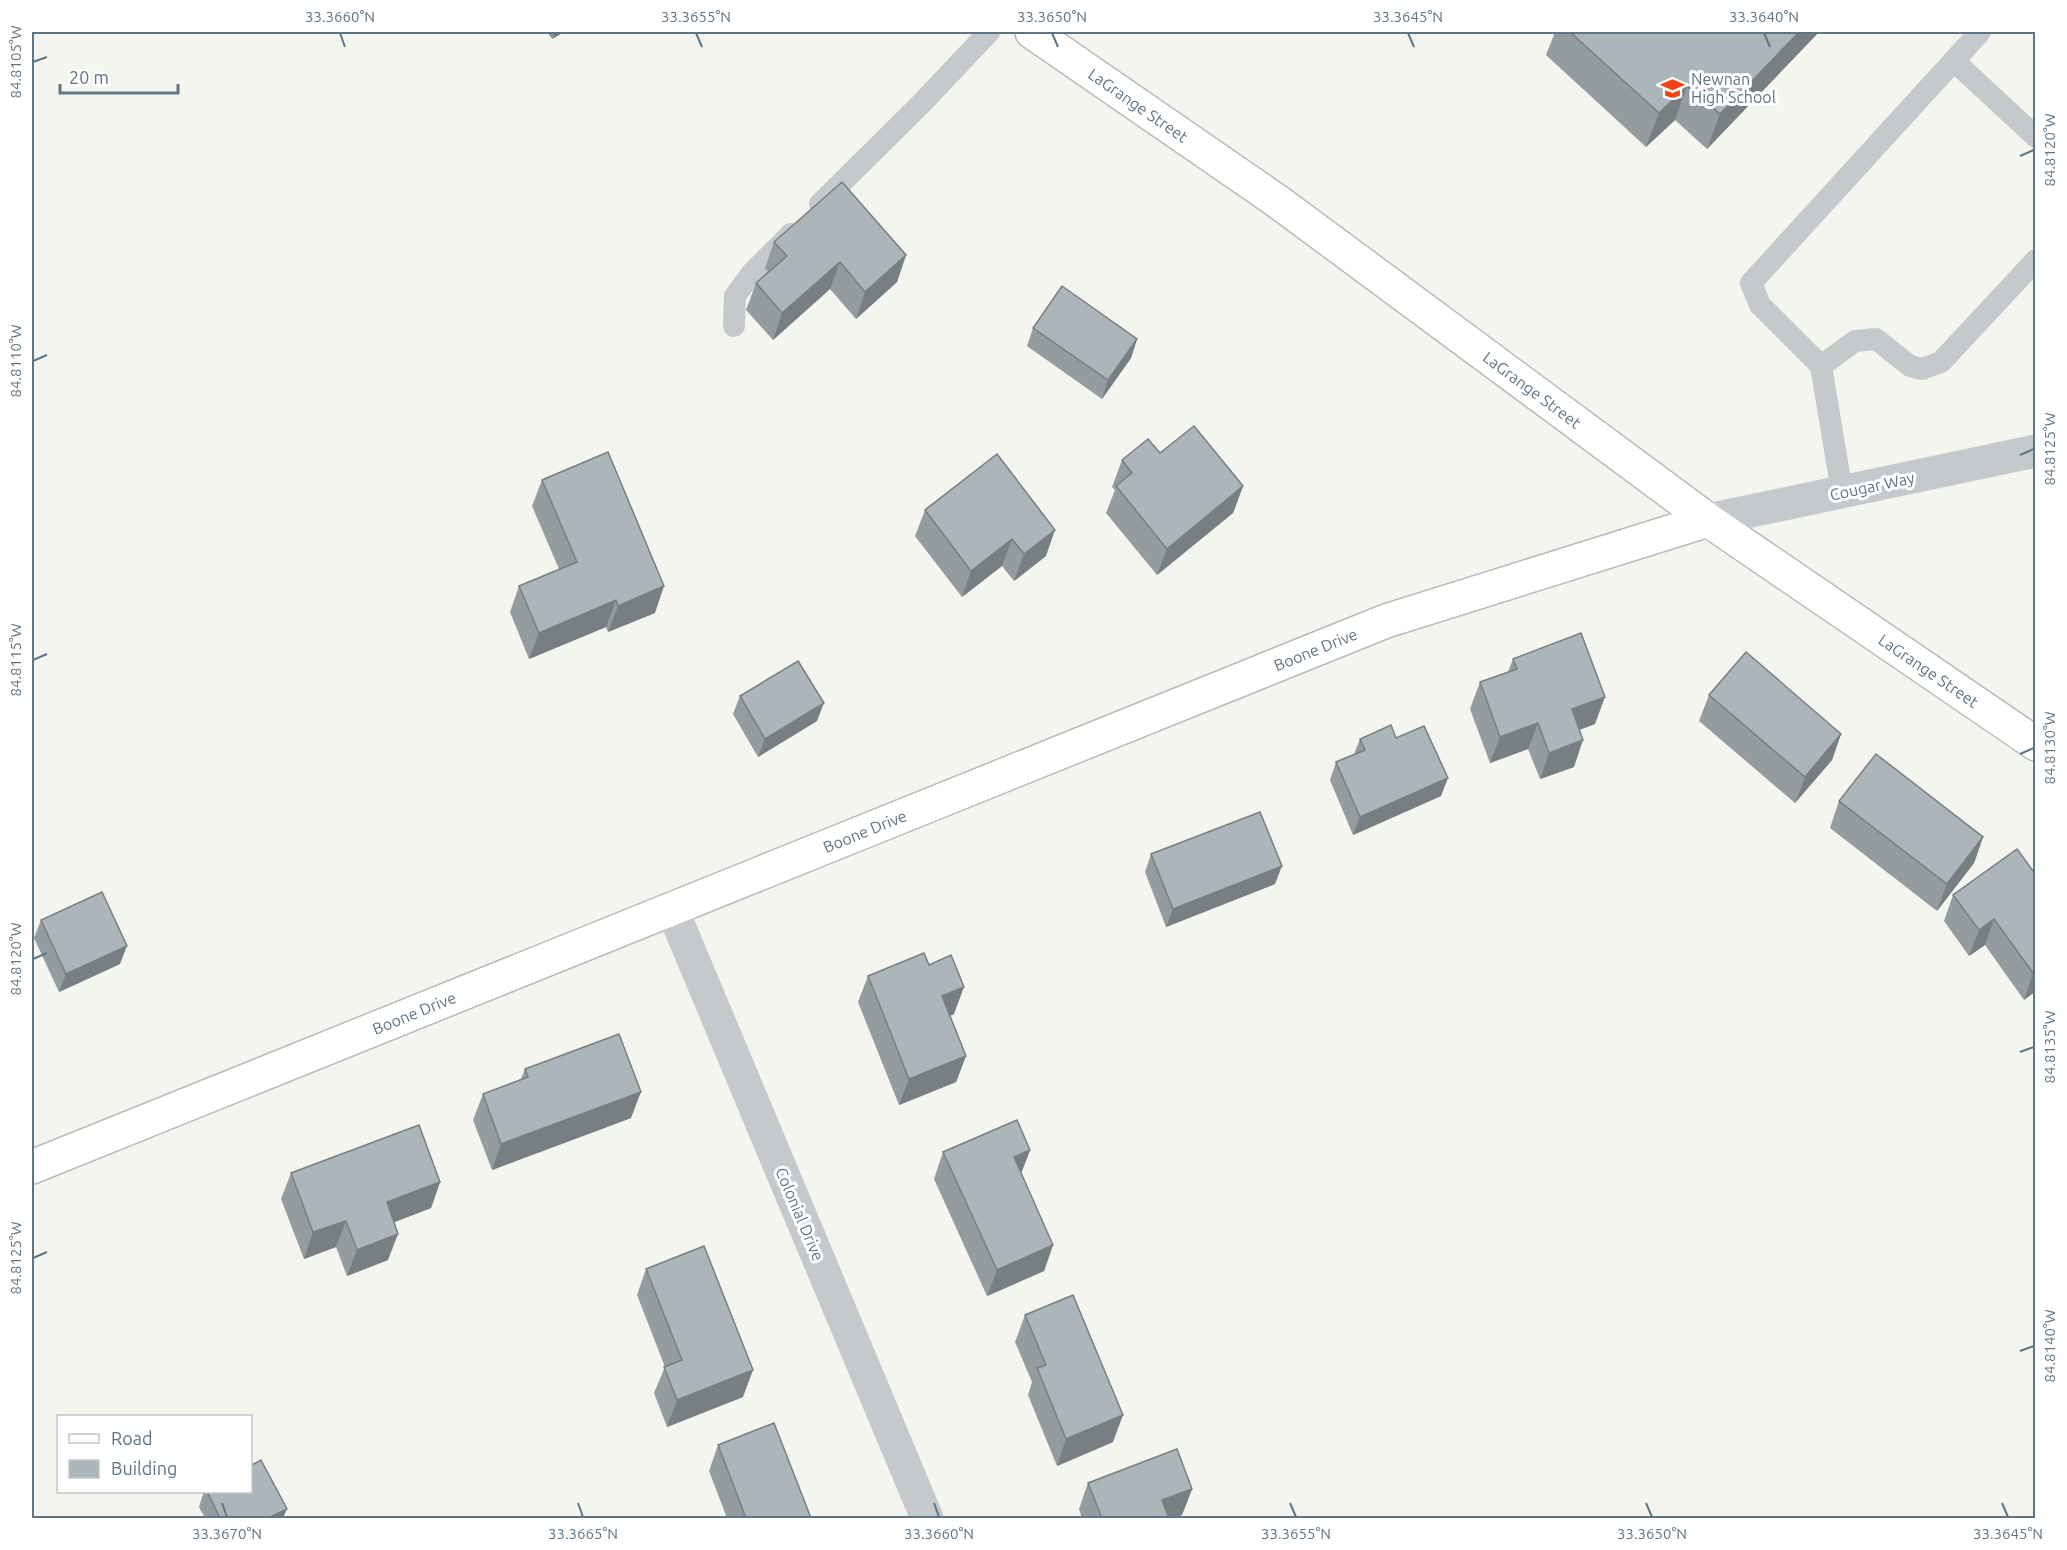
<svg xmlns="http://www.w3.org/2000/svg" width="2067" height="1550" viewBox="0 0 2067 1550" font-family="Ubuntu,sans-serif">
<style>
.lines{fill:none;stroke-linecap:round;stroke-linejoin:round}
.secondary-casing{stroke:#b5bbbf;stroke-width:36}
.lane{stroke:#c6c9cc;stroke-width:22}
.street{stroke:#c6c9cc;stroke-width:33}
.secondary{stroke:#fff;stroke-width:33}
.wall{fill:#949c9f}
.shaded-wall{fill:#787f82}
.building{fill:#acb5b9;stroke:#787f82;stroke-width:1.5}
.ticks{fill:none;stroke:#607584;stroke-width:2}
.labels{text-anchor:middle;stroke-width:6;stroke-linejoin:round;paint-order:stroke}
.poi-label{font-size:16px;fill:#607584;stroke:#fff;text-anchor:start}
.street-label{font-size:16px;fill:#607584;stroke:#fff}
.neatline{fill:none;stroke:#607584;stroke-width:2}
.ticks-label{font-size:15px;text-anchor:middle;fill:#607584}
</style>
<rect width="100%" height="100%" fill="#f5f5f0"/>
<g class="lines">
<defs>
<g id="secondary">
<path id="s1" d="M1032,32L1277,201L1708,520L2036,744"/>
<path id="s2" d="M32,1167L1386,621L1708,520"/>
</g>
</defs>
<use href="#secondary" class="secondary-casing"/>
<g class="lane">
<path d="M1954,61L2036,137"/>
<path d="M820,204L920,105L989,32"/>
<path d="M734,326L735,296L752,273L791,234"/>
<path d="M1821,366L1855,341L1876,339L1910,366L1922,369L1941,362L2036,260"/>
<path d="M1842,492L1821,366L1760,305L1751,283L1980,32"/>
</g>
<g class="street">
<path d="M1708,520L2036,451"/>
<path d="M672,909L927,1518"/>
</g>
<use href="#secondary" class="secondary"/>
</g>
<g class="wall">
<path d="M547,32H564L552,39Z"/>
<path d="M1555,32H1819L1707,149L1675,120L1646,147L1546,55Z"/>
<path d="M774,242L906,255L897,282L856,319L830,289L773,340L746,310L756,283L768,272L765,268Z"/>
<path d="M1033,328L1137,339L1131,358L1102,399L1027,346Z"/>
<path d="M1160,453L1243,486L1233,513L1157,575L1106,513L1115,490L1112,487L1122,460Z"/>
<path d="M997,454L1046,556L1014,581L1002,566L962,597L915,536L925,510Z"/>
<path d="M542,480L655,613L608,632L606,627L529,659L510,612L519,586L559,569L532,506Z"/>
<path d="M1513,659L1595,724L1579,730L1574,767L1540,779L1528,749L1490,763L1470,709L1480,682L1508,672Z"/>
<path d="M1709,695L1841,734L1832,760L1795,803L1699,721Z"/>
<path d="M740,696L817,721L758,757L733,714Z"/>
<path d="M1396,738L1441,796L1353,835L1330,780L1336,762L1354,754L1360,739Z"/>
<path d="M1839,801L1983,837L1974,863L1937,911L1830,828Z"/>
<path d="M1151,854L1275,884L1166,927L1145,872Z"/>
<path d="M2036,875V991L2024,1000L1985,945L1969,956L1944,921L1953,895Z"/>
<path d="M41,920L120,964L59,992L34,938Z"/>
<path d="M929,965L954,1014L950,1016L966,1056L956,1082L899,1105L858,1002L868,976Z"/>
<path d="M525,1069L631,1118L492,1170L473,1120L483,1094L521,1079Z"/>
<path d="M1030,1150L1021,1174L1053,1245L1044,1271L987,1296L934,1179L943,1152Z"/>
<path d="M291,1173L440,1182L431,1208L394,1222L388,1260L347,1276L336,1247L304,1259L281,1199Z"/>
<path d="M646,1269L743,1397L667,1427L654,1393L665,1367L637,1295Z"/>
<path d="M1025,1315L1113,1442L1057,1466L1028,1395L1032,1382L1015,1342Z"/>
<path d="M718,1445L811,1518H727L709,1471Z"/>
<path d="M1088,1483L1192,1489L1182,1515L1174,1518H1082L1079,1509Z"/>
<path d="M204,1491H250L283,1518H205L199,1507Z"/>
</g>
<g class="shaded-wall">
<path d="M555,32H564L552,39Z"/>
<path d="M1799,32H1819L1707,149L1720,114Z"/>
<path d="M1687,86L1675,120L1646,147L1659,113Z"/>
<path d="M906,255L897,282L856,319L865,292Z"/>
<path d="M840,262L830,289L773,340L782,313Z"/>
<path d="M1137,339L1131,358L1102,399L1108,380Z"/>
<path d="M1243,486L1233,513L1157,575L1167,549Z"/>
<path d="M1055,530L1046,556L1014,581L1024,554Z"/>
<path d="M1012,539L1002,566L962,597L971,571Z"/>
<path d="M664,586L655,613L608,632L618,606Z"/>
<path d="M616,600L606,627L529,659L539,633Z"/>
<path d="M1605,697L1595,724L1563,736L1572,709Z"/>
<path d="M824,703L817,721L758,757L765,739Z"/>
<path d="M1538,723L1528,749L1490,763L1500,737Z"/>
<path d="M1841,734L1832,760L1795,803L1805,777Z"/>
<path d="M1583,740L1574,767L1540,779L1549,753Z"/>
<path d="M1448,778L1441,796L1353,835L1360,817Z"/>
<path d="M1983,837L1974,863L1937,911L1947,884Z"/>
<path d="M1282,866L1275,884L1166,927L1173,909Z"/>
<path d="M1994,919L1985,945L1969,956L1979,930Z"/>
<path d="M127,946L120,964L59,992L66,974Z"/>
<path d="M2036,972V991L2024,1000L2033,973Z"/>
<path d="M964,987L954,1014L933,1023L942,996Z"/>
<path d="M966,1056L956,1082L899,1105L909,1079Z"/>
<path d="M641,1092L631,1118L492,1170L501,1144Z"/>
<path d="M1030,1150L1020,1176L1014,1157Z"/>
<path d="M440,1182L431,1208L377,1229L387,1202Z"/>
<path d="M346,1221L336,1247L304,1259L313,1232Z"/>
<path d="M398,1234L388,1260L347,1276L357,1250Z"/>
<path d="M1053,1245L1044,1271L987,1296L997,1270Z"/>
<path d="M753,1370L743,1397L667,1427L677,1400Z"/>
<path d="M1123,1415L1113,1442L1057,1466L1066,1439Z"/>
<path d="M1192,1489L1182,1515L1174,1518H1156L1162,1500Z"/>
<path d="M287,1509L283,1518H268Z"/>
</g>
<g class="building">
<path d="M1570,32H1799L1720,114L1687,86L1659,113Z"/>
<path d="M842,182L906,255L865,292L840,262L782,313L756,283L787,256L774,242Z"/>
<path d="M1062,286L1137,339L1108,380L1033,328Z"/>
<path d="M1194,426L1243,486L1167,549L1116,486L1132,473L1122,460L1148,439L1160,453Z"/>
<path d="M608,452L664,586L618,606L616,600L539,633L519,586L577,562L542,480Z"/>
<path d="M997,454L1055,530L1024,554L1012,539L971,571L925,510Z"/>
<path d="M1581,633L1605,697L1572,709L1583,740L1549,753L1538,723L1500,737L1480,682L1517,669L1513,659Z"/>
<path d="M1746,652L1841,734L1805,777L1709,695Z"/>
<path d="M798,661L824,703L765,739L740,696Z"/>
<path d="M1391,725L1396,738L1424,726L1448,778L1360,817L1336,762L1365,750L1360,739Z"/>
<path d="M1876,754L1983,837L1947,884L1839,801Z"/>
<path d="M1260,812L1282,866L1173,909L1151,854Z"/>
<path d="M2017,849L2036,875V972L2033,973L1994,919L1979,930L1953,895Z"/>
<path d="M102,892L127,946L66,974L41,920Z"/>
<path d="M924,953L929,965L951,955L964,987L942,996L966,1056L909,1079L868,976Z"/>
<path d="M619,1034L641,1092L501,1144L483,1094L528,1077L525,1069Z"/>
<path d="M1017,1120L1030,1150L1014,1157L1053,1245L997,1270L943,1152Z"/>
<path d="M419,1125L440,1182L387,1202L398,1234L357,1250L346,1221L313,1232L291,1173Z"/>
<path d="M704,1246L753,1370L677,1400L664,1367L682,1360L646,1269Z"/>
<path d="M1073,1295L1123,1415L1066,1439L1037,1368L1046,1365L1025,1315Z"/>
<path d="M774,1423L811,1518H746L718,1445Z"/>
<path d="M1177,1449L1192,1489L1162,1500L1169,1518H1102L1088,1483Z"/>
<path d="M261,1460L287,1509L268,1518H220L207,1491H250V1466Z"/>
</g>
<path class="ticks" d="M340,33L345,47M696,33L702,47M1052,33L1058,47M1408,33L1414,47M1764,33L1770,47M33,62L47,57M2020,156L2034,150M33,361L47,355M2020,455L2034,449M33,660L47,654M2020,754L2034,748M33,959L47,953M2020,1052L2034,1047M33,1258L47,1252M2020,1351L2034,1346M222,1503L227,1517M578,1503L583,1517M934,1503L939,1517M1290,1503L1296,1517M1646,1503L1652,1517M2002,1503L2008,1517"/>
<defs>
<symbol id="school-bare" viewBox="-9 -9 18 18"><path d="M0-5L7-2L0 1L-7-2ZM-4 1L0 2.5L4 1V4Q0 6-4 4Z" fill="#f34112" stroke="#fff" stroke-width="2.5" paint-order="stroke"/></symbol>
</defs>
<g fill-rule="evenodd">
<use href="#school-bare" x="1656" y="72" width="33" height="33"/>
</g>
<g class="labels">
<g class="poi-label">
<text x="1691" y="85">Newnan<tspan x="1691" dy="18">High School</tspan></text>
</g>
<g class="street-label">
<text dy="6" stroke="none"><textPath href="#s1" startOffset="129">LaGrange Street</textPath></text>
<text dy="6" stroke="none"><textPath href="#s1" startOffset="615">LaGrange Street</textPath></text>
<text transform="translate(1872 486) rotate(-12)" y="6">Cougar Way</text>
<text dy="6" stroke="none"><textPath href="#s2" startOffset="1384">Boone Drive</textPath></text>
<text dy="6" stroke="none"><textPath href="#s1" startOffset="1101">LaGrange Street</textPath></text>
<text dy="6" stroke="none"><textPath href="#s2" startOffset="898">Boone Drive</textPath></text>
<text dy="6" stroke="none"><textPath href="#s2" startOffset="412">Boone Drive</textPath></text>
<text transform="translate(800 1214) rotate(67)" y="6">Colonial Drive</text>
</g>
</g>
<rect width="2067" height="1550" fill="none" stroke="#ffffff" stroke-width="66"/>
<rect x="57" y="1415" width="195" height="78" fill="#ffffff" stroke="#bfc8ce" stroke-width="1.5"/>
<rect x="69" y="1434" width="30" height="9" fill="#ffffff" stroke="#bfc8ce" stroke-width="1.5"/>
<text x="111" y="1445" font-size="18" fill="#607584">Road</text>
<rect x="69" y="1460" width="30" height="18" fill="#acb5b9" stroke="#bfc8ce" stroke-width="1.5"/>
<text x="111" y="1475" font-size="18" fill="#607584">Building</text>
<path d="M60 84v9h118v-9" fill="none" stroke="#607584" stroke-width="3"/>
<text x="69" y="84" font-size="18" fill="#607584" stroke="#ffffff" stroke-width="4.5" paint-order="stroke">20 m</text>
<rect x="33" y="33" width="2001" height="1484" class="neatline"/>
<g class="ticks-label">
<text x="340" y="22">33.3660°N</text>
<text x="696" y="22">33.3655°N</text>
<text x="1052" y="22">33.3650°N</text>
<text x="1408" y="22">33.3645°N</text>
<text x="1764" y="22">33.3640°N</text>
<text transform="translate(16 62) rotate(-90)" y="5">84.8105°W</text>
<text transform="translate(2050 150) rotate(-90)" y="5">84.8120°W</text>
<text transform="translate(16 361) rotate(-90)" y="5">84.8110°W</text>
<text transform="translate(2050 449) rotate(-90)" y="5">84.8125°W</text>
<text transform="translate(16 660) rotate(-90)" y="5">84.8115°W</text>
<text transform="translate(2050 748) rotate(-90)" y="5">84.8130°W</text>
<text transform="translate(16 959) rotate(-90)" y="5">84.8120°W</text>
<text transform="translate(2050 1047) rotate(-90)" y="5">84.8135°W</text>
<text transform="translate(16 1258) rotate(-90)" y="5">84.8125°W</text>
<text transform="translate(2050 1346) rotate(-90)" y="5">84.8140°W</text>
<text x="227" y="1539">33.3670°N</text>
<text x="583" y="1539">33.3665°N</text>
<text x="939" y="1539">33.3660°N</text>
<text x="1296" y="1539">33.3655°N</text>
<text x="1652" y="1539">33.3650°N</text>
<text x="2008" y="1539">33.3645°N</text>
</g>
</svg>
